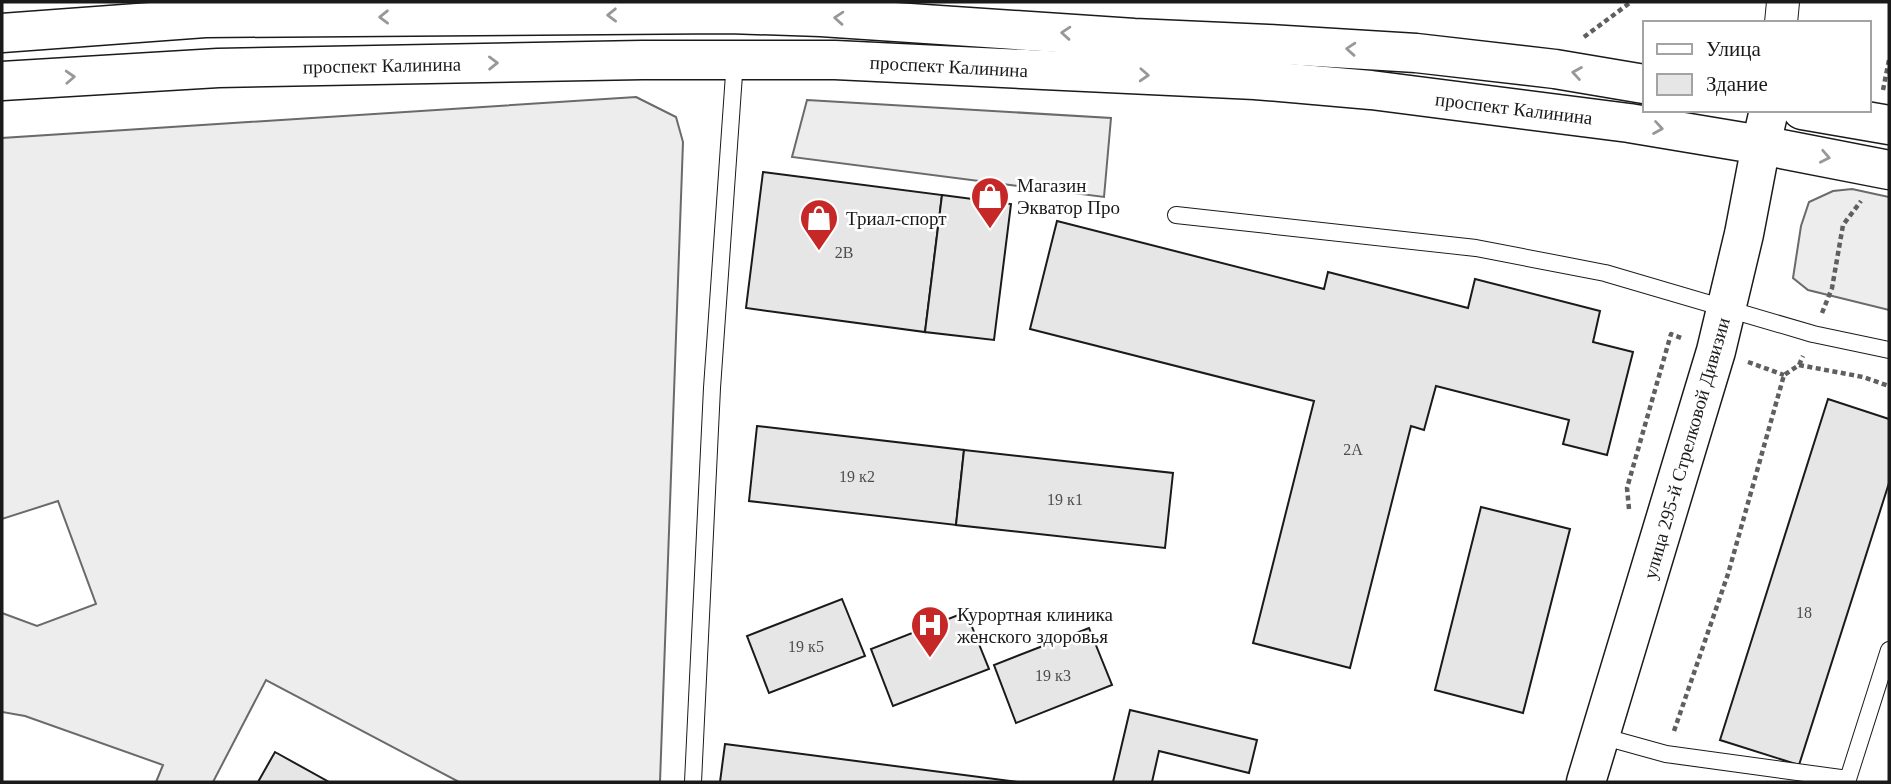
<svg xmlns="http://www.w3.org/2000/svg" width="1891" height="784" viewBox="0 0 1891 784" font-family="Georgia,serif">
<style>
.built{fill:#ededed;stroke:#6a6a6a;stroke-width:2}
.building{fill:#e6e6e6;stroke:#1a1a1a;stroke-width:2}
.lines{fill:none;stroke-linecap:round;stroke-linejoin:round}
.lane-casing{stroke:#1a1a1a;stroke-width:18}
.street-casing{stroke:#1a1a1a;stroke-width:34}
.secondary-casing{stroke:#1a1a1a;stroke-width:41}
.primary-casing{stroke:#1a1a1a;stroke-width:41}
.path{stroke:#5f5f5f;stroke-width:4.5;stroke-dasharray:5 3.5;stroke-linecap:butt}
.lane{stroke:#fff;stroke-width:16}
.street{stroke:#fff;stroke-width:32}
.secondary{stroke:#fff;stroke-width:38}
.primary{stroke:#fff;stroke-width:38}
.oneway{stroke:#989898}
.labels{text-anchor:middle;stroke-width:5;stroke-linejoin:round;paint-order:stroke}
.number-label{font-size:16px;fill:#4d4d4d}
.street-label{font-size:19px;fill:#1a1a1a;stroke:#fff}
.poi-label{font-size:19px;fill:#1a1a1a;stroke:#fff;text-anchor:start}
</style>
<rect width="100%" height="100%" fill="#fff"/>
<g class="built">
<path d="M636,97L676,117L683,142L660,782H459L266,680L213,782H156L163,765L25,716L2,712V613L37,626L96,604L58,501L2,519V138Z"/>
<path d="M807,100L1111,118L1104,197L792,157Z"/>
<path d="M1852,189L1889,197V310L1808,290L1793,278L1801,226L1809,202L1833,191Z"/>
</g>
<g class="building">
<path d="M763,172L942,195L925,332L746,308Z"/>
<path d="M942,195L1011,204L994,340L925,332Z"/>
<path d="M1057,221L1324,289L1328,272L1468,308L1475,279L1600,311L1593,342L1633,352L1607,455L1563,444L1569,420L1436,386L1424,430L1411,426L1350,668L1253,643L1314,401L1030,329Z"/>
<path d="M1828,399L1889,419V483L1799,765L1720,740Z"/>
<path d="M757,426L964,450L956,525L749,501Z"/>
<path d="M964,450L1173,473L1165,548L956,525Z"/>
<path d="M1481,507L1570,529L1523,713L1435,690Z"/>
<path d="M842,599L865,656L769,693L747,636Z"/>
<path d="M966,612L989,669L893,706L871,649Z"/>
<path d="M1089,628L1112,685L1016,723L994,665Z"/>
<path d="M1130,710L1257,740L1249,773L1159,751L1152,782H1113Z"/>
<path d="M725,744L1018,782H720Z"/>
<path d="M275,752L329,782H258Z"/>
</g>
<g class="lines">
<defs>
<g id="lane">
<path d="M1176,215L1476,248L1605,273L1813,334L1889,350"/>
<path d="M1601,736L1666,754L1848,779L1889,650"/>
<path d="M693,782L712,388L735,60"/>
</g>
<path id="street" d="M1781,23L1783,2"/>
<path id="secondary" d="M1586,782L1716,351L1744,234L1761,145"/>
<g id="primary">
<path d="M2,33L205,18L728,14L821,17L1134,38L1268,44L1416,53L1555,69L1644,84"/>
<path d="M2,81L218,68L642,60H835L1255,80L1371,90L1629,123L1761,145L1889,170"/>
<path d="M1802,110L1889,125"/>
<path d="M1761,145L1769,110"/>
</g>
</defs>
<use href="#lane" class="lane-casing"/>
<use href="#street" class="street-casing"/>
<use href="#secondary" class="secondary-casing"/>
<use href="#primary" class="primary-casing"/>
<g class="path">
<path d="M1584,37L1631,2"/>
<path d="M1883,90L1889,60"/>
<path d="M1822,313L1832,288L1843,225L1861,201"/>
<path d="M1748,362L1784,375"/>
<path d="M1799,365L1863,377L1889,386"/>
<path d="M1629,509L1627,488L1671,334L1684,339"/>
<path d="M1674,731L1728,574L1784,375L1799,365L1803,356"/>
</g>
<use href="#lane" class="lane"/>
<use href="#street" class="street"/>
<use href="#secondary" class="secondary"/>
<use href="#primary" class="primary"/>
</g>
<defs><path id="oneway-chevron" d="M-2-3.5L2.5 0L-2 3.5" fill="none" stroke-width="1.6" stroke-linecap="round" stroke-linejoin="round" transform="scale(1.75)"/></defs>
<g class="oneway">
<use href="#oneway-chevron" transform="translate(612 15) rotate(179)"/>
<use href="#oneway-chevron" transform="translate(384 17) rotate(179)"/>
<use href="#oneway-chevron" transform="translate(839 18) rotate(-176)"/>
<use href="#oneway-chevron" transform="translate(1066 33) rotate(-176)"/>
<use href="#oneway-chevron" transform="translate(1351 49) rotate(-176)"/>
<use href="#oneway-chevron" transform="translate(493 63) rotate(-1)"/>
<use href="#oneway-chevron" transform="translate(1577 73) rotate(-171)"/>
<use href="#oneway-chevron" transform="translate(1144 75) rotate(3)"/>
<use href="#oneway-chevron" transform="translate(70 77) rotate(-3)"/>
<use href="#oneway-chevron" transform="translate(1658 128) rotate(9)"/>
<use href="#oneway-chevron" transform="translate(1825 157) rotate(11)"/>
</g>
<defs>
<symbol id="shop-pin" viewBox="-11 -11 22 30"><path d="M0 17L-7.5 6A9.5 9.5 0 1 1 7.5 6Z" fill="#c62828" stroke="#fff"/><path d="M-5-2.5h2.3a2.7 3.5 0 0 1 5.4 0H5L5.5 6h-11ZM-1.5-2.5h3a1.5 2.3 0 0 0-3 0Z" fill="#fff"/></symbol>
<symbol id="hospital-pin" viewBox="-11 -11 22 30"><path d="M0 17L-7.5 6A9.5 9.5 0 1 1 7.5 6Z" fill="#c62828" stroke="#fff"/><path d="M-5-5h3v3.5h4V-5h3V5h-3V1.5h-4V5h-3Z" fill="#fff"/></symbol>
</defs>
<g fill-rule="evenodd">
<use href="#shop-pin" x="968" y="174" width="44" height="60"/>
<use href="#shop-pin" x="797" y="196" width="44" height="60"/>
<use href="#hospital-pin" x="908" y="603" width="44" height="60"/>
</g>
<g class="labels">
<g class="number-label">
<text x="844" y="258">2В</text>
<text x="1353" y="455">2А</text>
<text x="857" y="482">19 к2</text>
<text x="1065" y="505">19 к1</text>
<text x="1804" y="618">18</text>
<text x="806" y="652">19 к5</text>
<text x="1053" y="681">19 к3</text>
</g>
<g class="street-label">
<text transform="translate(382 65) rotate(-1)" y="7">проспект Калинина</text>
<text transform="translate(949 66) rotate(3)" y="7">проспект Калинина</text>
<text transform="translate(1514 108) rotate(7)" y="7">проспект Калинина</text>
<text transform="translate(1686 448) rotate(-74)" y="7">улица 295-й Стрелковой Дивизии</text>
</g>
<g class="poi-label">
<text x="1017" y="192">Магазин<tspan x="1017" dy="22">Экватор Про</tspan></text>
<text x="846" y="225">Триал-спорт</text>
<text x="957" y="621">Курортная клиника<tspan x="957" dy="22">женского здоровья</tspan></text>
</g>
</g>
<rect width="1891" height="784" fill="none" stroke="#1a1a1a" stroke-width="7"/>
<rect x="1643" y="21" width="228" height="91" fill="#ffffff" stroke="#a3a3a3" stroke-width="2"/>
<rect x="1657" y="44" width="35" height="10" fill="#ffffff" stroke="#a3a3a3" stroke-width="2"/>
<text x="1706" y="56" font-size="21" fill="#1a1a1a">Улица</text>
<rect x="1657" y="74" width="35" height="21" fill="#e6e6e6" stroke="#a3a3a3" stroke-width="2"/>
<text x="1706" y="91" font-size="21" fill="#1a1a1a">Здание</text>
</svg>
